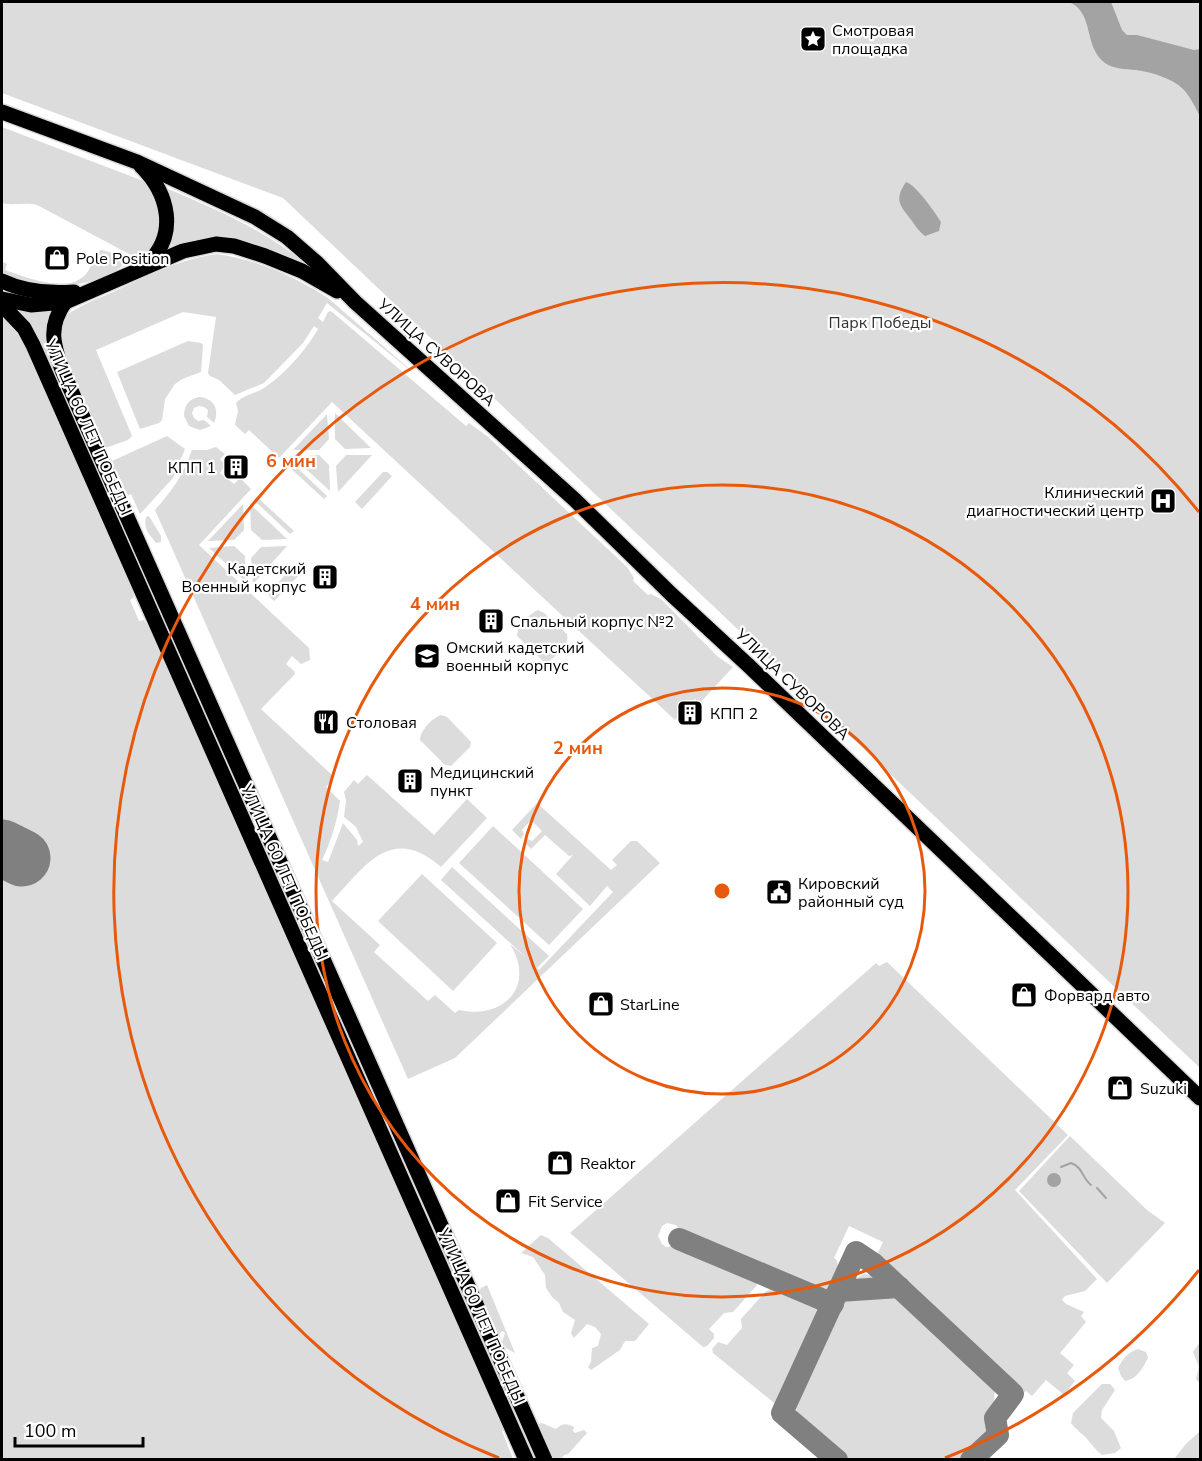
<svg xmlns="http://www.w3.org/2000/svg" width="1202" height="1461" viewBox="0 0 1202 1461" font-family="'Nunito Sans',sans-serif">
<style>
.green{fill:#dcdcdc}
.water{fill:#a3a3a3}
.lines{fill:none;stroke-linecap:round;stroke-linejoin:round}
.stream{stroke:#a3a3a3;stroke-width:2}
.taxiway{stroke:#808080;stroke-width:22}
.runway{stroke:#808080;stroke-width:57}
.primary-casing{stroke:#dbdbdb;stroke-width:18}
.primary{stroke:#000;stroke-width:15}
.ring{fill:none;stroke:#e8590c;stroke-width:3}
.labels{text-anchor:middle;stroke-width:4.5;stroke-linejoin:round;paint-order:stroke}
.poi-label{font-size:16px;fill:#000;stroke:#fff;text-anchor:start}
.park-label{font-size:16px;fill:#333;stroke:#fff}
.street-label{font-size:16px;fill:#000;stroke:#fff}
.centre{fill:#e8590c;stroke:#fff;stroke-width:3}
.ring-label{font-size:18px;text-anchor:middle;font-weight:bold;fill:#e8590c;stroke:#fff;stroke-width:4.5;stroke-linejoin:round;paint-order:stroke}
</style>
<rect width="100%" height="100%" fill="#fff"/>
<g class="green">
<path d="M2,2H1200V1068L283,198L2,93Z"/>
<path d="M2,127L146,182C150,189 155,196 158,203C166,225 160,246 139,257L131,255L37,205C25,202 14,206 2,203Z"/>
<path d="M168,189C225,213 269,232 317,273L200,240L169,246L171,226Z"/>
<path d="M100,250C107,250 120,256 123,262L122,266C105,280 63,290 42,288C29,286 14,280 2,276L3,262L7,264L5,270C26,277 68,295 86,274C92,267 93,257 100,250Z"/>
<path d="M217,254C258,260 294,276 328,298L421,379L327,303L318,318L323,322L328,312L331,311L466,426L469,423L487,436L627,567L634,578L633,581L648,595L651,594L661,599L718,657L733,667L700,703L695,699L675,720L332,402L279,458L249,430L245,434L235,425L238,411L236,403C243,395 255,394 264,388C283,376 307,349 318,329L314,326L303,343L264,383L235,395L219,380L210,376L208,373L216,317L183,312L96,350L132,436L128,440L105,448L64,363L59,335L64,317C78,306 97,299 113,292C147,276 180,259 217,254Z"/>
<path d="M54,307L49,316L47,337L83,430L76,433L14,309Z"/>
<path d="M2,314L27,348L128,575L134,597L130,600L139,621L144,620L157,640L506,1429L502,1431L513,1459H2Z"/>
<path d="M188,341L201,343L203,345L201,372L182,379L175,384L165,399L162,420L159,423L140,429L117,372Z"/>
<path d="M199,397C214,398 220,410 214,423L207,417L208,410L204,407L199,406L194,408L192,413L194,418L198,421L204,420L211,426L200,430L189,426L184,416C184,405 189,399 199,397Z"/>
<path d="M335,413L371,448L345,449L335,439Z"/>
<path d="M327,414L329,439L319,450H293Z"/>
<path d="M167,436L185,449L173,478L140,514L131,494L127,496C120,486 111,474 112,461Z"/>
<path d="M216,447L225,454L220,459L225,465L220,473L234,484L240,478L251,489L199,545L309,648L310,660L301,664L292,656L286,664L294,671L295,674L261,709L332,775L331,781L326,787L340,801C337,822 331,841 322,860L328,862L343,823L357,840L358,846L363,842L356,827L344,817L346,800L344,792L354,780L358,784L367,775L434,835L467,799L487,818L441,867C391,824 366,865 332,901L380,945L374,952L428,1001L435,995L455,1013L459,1010C504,1020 536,986 510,944L528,959L441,880L452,867L549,956L537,968L539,970L613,892L607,886L590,906L556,874L573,855L569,856L545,835L531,849L525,843L528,839L532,841L542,831L531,820L522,830L524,834L521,839L512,830L537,803L611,870L617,865L612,860L631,841H637L660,863L455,1058L408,1079L155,510C175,487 181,478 192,450H207Z"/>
<path d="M91,448L135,549L129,551L85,451Z"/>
<path d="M319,455L329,465L330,491L293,457Z"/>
<path d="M346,455H372L338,492L336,466Z"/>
<path d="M290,461L327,496L324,499L287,465Z"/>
<path d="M383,472H387L392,476L362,509L355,502Z"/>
<path d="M257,497L294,531L290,534L254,500Z"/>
<path d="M243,504L244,530L234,540L208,541Z"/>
<path d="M250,504L287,539L262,540L251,530Z"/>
<path d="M149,516L161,536V542L156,543C149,534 143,529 146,517Z"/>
<path d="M234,546L245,556L246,582L209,548Z"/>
<path d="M287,546L253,584L251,558L261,547Z"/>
<path d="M298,562L305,569L274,601L269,596V592Z"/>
<path d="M148,577L198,690L191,692L142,580Z"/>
<path d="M538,610L544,613L567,634C570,644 557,655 549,661H543L517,636C517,626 529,614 538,610Z"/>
<path d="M207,711L257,823L251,826L201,714Z"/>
<path d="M441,715L447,717L471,742L470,747L451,766L445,765L420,740C420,731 432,718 441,715Z"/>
<path d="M493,826L583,909L549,945L459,863Z"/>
<path d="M265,842L317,959L311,962L259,845Z"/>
<path d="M422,874L497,943L453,991L378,921Z"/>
<path d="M887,962L1068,1135L1015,1190L1097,1279L1085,1291L1065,1296L1062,1300L1066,1304L1084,1312L1081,1316L1086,1322L1060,1353L1074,1365L1067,1373L1075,1381L1064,1395L1046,1380L1032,1396L1026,1391L1024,1393L1018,1391L880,1264L876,1257L883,1242L849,1226L834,1258L837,1260L840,1284L833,1298H825L684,1236L676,1225L667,1223L662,1226L658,1236L662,1244L666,1247L675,1246L689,1249L755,1276L757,1285L733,1312L724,1313L709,1329L714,1334V1338L707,1346L703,1347L570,1233L876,963L879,966Z"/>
<path d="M326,978L364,1065L358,1068L319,981Z"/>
<path d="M373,1084L429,1210L422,1213L366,1087Z"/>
<path d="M1070,1136L1147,1210L1165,1223L1107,1283L1019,1191Z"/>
<path d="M437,1229L490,1350L484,1353L430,1232Z"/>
<path d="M541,1235L548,1238L649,1324L635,1341H625L620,1350L591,1370L588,1367L591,1362L592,1348L598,1346L601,1334L595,1327L587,1324L574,1338L571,1333L575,1320L563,1312L559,1303L552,1297L546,1288L545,1275L533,1257L521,1253Z"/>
<path d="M864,1274L877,1276L889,1286L847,1288L851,1281Z"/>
<path d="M487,1285L515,1353L507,1349L502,1342L505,1333L502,1331L499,1335L479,1292L481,1288Z"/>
<path d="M778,1286L815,1304L824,1317L799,1369L789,1380L783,1391L779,1407L713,1353L712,1349L718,1342L727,1345L742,1328L741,1319L765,1292Z"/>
<path d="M884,1295L902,1299L995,1386L992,1435L989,1440L968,1459H842C822,1443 790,1426 797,1397L840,1304L850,1297Z"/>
<path d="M1200,1342V1384L1196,1379L1199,1367L1193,1352Z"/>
<path d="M1138,1349L1146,1352L1148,1358C1143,1368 1137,1379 1125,1381L1121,1376L1118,1368C1123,1358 1127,1353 1138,1349Z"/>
<path d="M499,1369L539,1459H531L493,1372Z"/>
<path d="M1102,1384H1110L1115,1390L1102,1410L1101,1418L1114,1431L1121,1448L1115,1453L1102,1455C1096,1450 1093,1446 1088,1440C1083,1434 1076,1430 1071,1423L1073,1413Z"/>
<path d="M542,1423L556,1429C562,1423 567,1423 574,1427L573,1431L575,1433L584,1430L587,1433L568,1454L564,1455L561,1459H551L539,1430L538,1424Z"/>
<path d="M1200,1431V1459H1174L1186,1444Z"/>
</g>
<g class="water">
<path d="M1069,2H1111L1122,30L1127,35H1137L1194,50L1200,49V116C1195,107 1190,96 1183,89C1172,78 1151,72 1136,70C1126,69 1113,69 1105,63C1083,47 1095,13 1069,2Z"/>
<path d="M906,182C915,184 935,212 941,222L939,231L925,236C919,231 916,227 912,221C901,206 893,201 906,182Z"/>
<circle cx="1054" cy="1180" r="7"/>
</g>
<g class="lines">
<g class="stream">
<path d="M1061,1167L1071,1163C1083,1167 1082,1178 1091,1185"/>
<path d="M1097,1188L1106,1198"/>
</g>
<g class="taxiway">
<path d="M679,1239L833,1304"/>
<path d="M839,1291L899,1287"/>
<path d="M837,1460L782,1413L856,1252L874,1264L1013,1394L995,1418L998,1435L971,1460"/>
</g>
<path class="runway" d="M2,848L22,858"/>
<defs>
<g id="primary">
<path d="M2,112L137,162L255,217L287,237L317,263L355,302L575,500L671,594L749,666L1200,1098"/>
<path d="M141,166C169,194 178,234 148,263"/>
<path d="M2,281C25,292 48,294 74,292"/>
<path d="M2,299L31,305L65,302L183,251L216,244L234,246L265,256L302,271L337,291"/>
<path d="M65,302C48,327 53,343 62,370L545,1460"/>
<path d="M2,305L24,328L33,345L526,1460"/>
</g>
</defs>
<use href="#primary" class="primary-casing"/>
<use href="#primary" class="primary"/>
</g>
<g class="ring">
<circle cx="722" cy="891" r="203"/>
<circle cx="722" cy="891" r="406"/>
<path d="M1199 1270A609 609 0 0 1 945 1458M499 1458A609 609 0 1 1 1199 512"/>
</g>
<defs>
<symbol id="sight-square" viewBox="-11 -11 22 22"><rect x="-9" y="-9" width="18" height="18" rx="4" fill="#000" stroke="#fff"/><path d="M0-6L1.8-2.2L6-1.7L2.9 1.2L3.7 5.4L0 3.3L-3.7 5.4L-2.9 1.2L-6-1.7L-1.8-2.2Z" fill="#fff"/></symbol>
<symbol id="shop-square" viewBox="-11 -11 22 22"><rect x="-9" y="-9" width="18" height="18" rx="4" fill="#000" stroke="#fff"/><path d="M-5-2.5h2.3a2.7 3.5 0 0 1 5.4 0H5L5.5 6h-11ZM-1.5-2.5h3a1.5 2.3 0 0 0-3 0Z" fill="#fff"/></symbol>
<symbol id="building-square" viewBox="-11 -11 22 22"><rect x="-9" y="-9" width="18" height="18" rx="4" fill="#000" stroke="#fff"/><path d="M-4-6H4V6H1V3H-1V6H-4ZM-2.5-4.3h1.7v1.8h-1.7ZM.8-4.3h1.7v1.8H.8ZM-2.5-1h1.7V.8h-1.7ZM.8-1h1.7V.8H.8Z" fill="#fff"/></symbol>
<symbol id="hospital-square" viewBox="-11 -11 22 22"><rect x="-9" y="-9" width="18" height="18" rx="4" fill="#000" stroke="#fff"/><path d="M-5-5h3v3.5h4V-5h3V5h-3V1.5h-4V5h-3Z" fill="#fff"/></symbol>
<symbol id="school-square" viewBox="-11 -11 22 22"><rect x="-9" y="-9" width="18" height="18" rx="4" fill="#000" stroke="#fff"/><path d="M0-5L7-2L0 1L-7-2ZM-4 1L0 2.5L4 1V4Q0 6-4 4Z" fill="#fff"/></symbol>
<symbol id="restaurant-square" viewBox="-11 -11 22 22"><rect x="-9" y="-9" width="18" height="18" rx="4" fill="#000" stroke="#fff"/><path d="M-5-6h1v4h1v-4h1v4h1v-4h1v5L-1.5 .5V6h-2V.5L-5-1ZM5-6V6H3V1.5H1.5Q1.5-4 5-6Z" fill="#fff"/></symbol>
<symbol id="civic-square" viewBox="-11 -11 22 22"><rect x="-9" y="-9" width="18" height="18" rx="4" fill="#000" stroke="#fff"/><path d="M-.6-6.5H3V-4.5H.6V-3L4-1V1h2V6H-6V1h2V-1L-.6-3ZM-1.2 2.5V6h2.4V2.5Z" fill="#fff"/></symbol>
</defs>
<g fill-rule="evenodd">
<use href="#sight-square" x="798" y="24" width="30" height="30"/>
<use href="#shop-square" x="42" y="243" width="30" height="30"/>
<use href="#building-square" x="221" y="452" width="30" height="30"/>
<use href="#hospital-square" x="1148" y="486" width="30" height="30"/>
<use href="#building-square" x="310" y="562" width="30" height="30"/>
<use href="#building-square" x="476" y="606" width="30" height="30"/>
<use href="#school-square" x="412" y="641" width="30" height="30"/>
<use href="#building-square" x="675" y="698" width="30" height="30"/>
<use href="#restaurant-square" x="311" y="707" width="30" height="30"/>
<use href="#building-square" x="395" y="766" width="30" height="30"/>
<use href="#civic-square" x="764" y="877" width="30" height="30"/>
<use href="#shop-square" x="1009" y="980" width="30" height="30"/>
<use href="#shop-square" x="586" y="989" width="30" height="30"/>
<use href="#shop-square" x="1105" y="1073" width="30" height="30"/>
<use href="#shop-square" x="545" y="1148" width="30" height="30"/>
<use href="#shop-square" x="493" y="1186" width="30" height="30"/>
</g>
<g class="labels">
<g class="poi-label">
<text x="832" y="36">Смотровая<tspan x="832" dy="18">площадка</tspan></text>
<text x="76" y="264">Pole Position</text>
<text x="216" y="473" text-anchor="end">КПП 1</text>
<text x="1144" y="498" text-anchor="end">Клинический<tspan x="1144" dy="18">диагностический центр</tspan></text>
<text x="306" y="574" text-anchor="end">Кадетский<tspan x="306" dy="18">Военный корпус</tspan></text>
<text x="510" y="627">Спальный корпус №2</text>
<text x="446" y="653">Омский кадетский<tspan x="446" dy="18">военный корпус</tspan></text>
<text x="710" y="719">КПП 2</text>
<text x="346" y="728">Столовая</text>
<text x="430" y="778">Медицинский<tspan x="430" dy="18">пункт</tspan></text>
<text x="798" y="889">Кировский<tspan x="798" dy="18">районный суд</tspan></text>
<text x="1044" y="1001">Форвард авто</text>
<text x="620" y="1010">StarLine</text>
<text x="1140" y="1094">Suzuki</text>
<text x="580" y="1169">Reaktor</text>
<text x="528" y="1207">Fit Service</text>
</g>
<g class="park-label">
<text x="880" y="328">Парк Победы</text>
</g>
<g class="street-label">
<text transform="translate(437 352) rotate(42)" y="6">УЛИЦА СУВОРОВА</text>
<text transform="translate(89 427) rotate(66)" y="6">УЛИЦА 60 ЛЕТ ПОБЕДЫ</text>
<text transform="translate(793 684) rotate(44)" y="6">УЛИЦА СУВОРОВА</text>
<text transform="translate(285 872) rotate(66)" y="6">УЛИЦА 60 ЛЕТ ПОБЕДЫ</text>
<text transform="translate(482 1316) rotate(66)" y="6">УЛИЦА 60 ЛЕТ ПОБЕДЫ</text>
</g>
</g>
<circle cx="722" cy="891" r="9" class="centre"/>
<g class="ring-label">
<text x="291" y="467">6 мин</text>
<text x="435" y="610">4 мин</text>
<text x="578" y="754">2 мин</text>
</g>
<rect width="1202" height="1461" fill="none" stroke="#000000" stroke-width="6"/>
<path d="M15 1437v9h128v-9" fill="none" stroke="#000000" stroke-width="3"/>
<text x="24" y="1437" font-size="18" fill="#000000" stroke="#ffffff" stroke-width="4.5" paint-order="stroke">100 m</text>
</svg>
